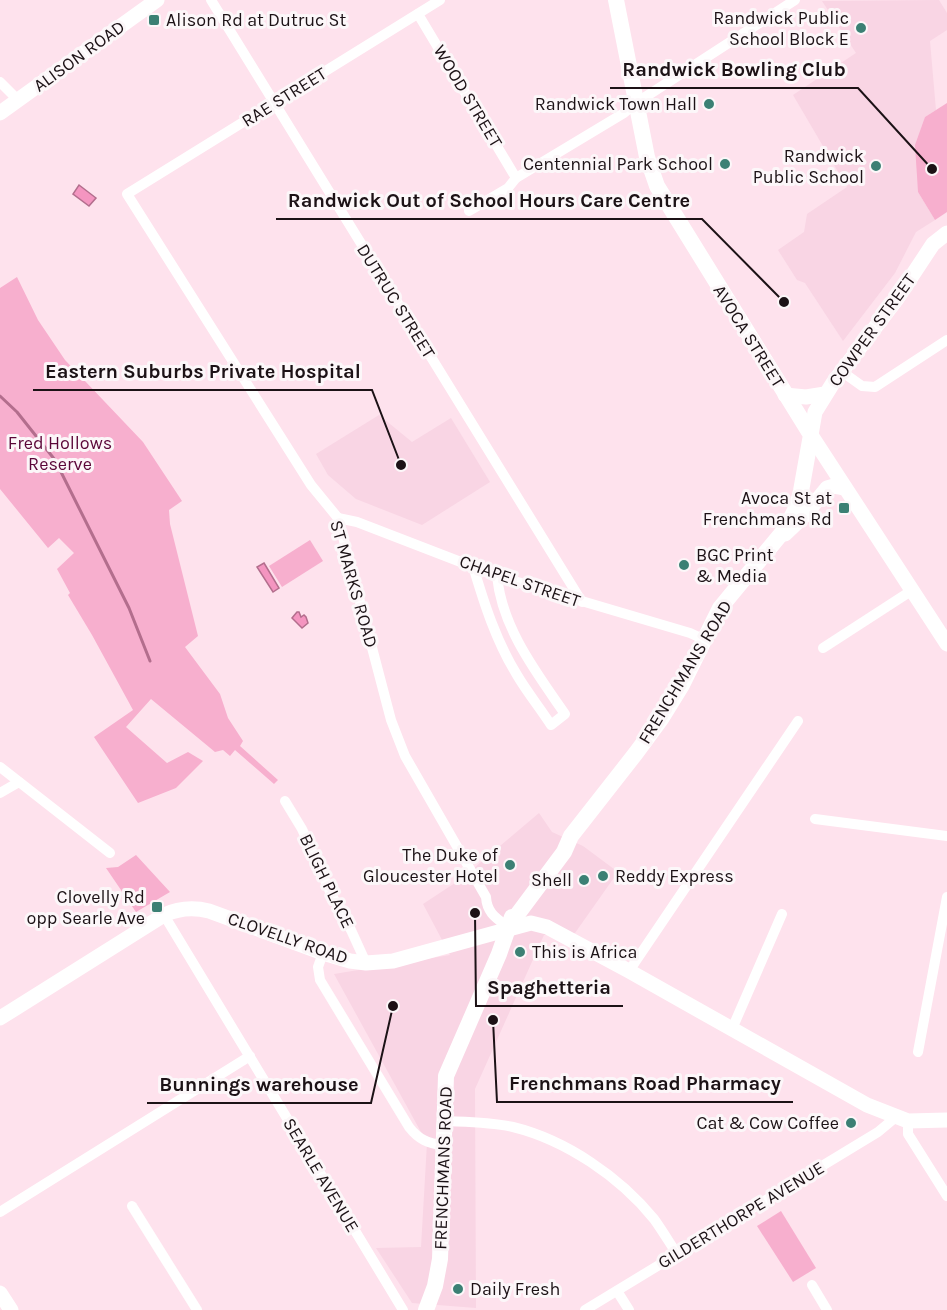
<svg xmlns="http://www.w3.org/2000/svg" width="947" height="1310" viewBox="0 0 947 1310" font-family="Karla,sans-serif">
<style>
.built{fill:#f9d5e4}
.green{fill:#f7afce}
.water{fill:#f495c0;stroke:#b36e8d;stroke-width:1.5}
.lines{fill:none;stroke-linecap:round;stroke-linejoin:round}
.stream{stroke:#b36e8d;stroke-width:3}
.street{stroke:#fff;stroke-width:10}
.secondary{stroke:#fff;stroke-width:15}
.primary{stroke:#fff;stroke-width:16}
.poi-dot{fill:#3c8074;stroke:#fcf7f9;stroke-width:2}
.labels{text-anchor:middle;stroke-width:6;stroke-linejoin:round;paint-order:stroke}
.poi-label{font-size:18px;fill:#1c1216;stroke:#fcf7f9;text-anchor:end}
.street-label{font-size:18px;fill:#1c1216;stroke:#fcf7f9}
.park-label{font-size:18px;fill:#5b0638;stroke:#fcf7f9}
.leader{fill:none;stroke:#1c1216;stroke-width:2}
.callout-dot{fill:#1c1216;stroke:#fcf7f9;stroke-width:2}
.callout-label{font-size:20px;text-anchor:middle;font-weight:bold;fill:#1c1216;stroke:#fcf7f9;stroke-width:6;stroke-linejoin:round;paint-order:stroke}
</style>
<rect width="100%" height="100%" fill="#fee2ed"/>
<g class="built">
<path d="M939,0L947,13V30L930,41L936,110L925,117L918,192L935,220L916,232L895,273L843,341L805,283L797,280L778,250L804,232L807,214L847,187L793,95L856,53L822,1Z"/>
<path d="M379,415L412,442L451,418L490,482L422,525L356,499L328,475L316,454Z"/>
<path d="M539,813L552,832L583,846L618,872L575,933L544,935L475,1089L476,1308L412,1303L376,1248L421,1247L427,1143L334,974L450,955L423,904L461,879Z"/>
</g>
<g class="green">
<path d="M947,103V212L935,220L918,192L915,145L925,117Z"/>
<path d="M17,277L38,320L65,360L143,442L182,501L169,510L170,524L198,636L185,647L220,694L228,718L243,741L240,746L278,780L274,784L235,750L230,756L223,750L215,752L151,699L126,727L167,763L188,752L203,761L176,788L138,803L94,737L133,710L92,635L68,595L70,593L57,569L74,553L59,538L48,548L0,489V288Z"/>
<path d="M310,540L323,561L282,587L269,566Z"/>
<path d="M136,855L170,892L136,912L106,868L118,867Z"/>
<path d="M781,1211L816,1268L793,1282L757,1226Z"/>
</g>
<g class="water">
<path d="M79,185L96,198L89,206L73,194Z"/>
<path d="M264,563L279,588L273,592L257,567Z"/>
<path d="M297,612H299L301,617L304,615L306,617L308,623L302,628L292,618Z"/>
</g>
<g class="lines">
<path class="stream" d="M0,396L17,412L55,460L129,608L150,661"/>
<g class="street">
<path d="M211,0L582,602"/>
<path d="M440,0L127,194L311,485L338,518L391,720L405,756L486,897C487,913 496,918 508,927"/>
<path d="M418,14L516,178"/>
<path d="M0,82L18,100"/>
<path d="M469,211L508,188L516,178L624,113L636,103L795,0"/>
<path d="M841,371L862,386L875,387L947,340"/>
<path d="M338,518L357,522L497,576L690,633L703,639"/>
<path d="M473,566C484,603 496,641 517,675C527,692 540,708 551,725L565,714C536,672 502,628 497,576"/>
<path d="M823,648L911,591"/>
<path d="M0,767L110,853"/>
<path d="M0,793L19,782"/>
<path d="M285,801L302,829L331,894L351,930L366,963"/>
<path d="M815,819L947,836"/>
<path d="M164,915L403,1310"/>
<path d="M323,953L318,967L320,980L409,1127C419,1140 428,1143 444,1146"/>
<path d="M629,971L798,721"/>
<path d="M732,1029L782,914"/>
<path d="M918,1052L947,897"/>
<path d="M445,1121C467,1122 491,1122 513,1127C566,1140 620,1177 654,1219C662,1230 669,1242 677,1254"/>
<path d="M908,1121V1134L947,1196"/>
<path d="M132,1206L197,1310"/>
<path d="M0,1212L250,1056"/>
<path d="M812,1285L827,1310"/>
<path d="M617,1291L629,1310"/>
<path d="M585,1310L878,1132L896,1117"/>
</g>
<g class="secondary">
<path d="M0,113L157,0"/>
<path d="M947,233L933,244L896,300L833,383L815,412L811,435L947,644"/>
<path d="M785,395L806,397L825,394"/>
<path d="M785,534L805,515L827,488L834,486L845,488"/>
<path d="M0,1018L164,915C179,908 193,907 209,911L323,953L350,961L366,963L393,961L531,923L547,927L629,971L867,1105L908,1121L947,1120"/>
<path d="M0,1293L11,1310"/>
</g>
<g class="primary">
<path d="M508,927L564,852L571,836L636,753L661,719L682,685L720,608L786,528L797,506L801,491L811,435L657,186L647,157L616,0"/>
<path d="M426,1310L435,1286L440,1259L446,1076L499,954L512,917"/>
</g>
</g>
<g class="poi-dot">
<rect x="148" y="14" width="12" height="12" rx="3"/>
<circle cx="861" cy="28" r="6"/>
<circle cx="709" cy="104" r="6"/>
<circle cx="725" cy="164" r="6"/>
<circle cx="876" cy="166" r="6"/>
<rect x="838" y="502" width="12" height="12" rx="3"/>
<circle cx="684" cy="565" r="6"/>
<circle cx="510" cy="865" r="6"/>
<circle cx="603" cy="876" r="6"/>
<circle cx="584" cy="880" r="6"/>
<rect x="151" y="901" width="12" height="12" rx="3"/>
<circle cx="520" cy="952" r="6"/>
<circle cx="851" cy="1123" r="6"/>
<circle cx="458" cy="1289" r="6"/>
</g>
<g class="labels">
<g class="poi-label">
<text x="849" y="24">Randwick Public<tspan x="849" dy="21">School Block E</tspan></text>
<text x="166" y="26" text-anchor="start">Alison Rd at Dutruc St</text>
<text x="697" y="110">Randwick Town Hall</text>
<text x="864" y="162">Randwick<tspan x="864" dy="21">Public School</tspan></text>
<text x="713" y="170">Centennial Park School</text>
<text x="832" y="504">Avoca St at<tspan x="832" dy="21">Frenchmans Rd</tspan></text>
<text x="696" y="561" text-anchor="start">BGC Print<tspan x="696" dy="21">&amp; Media</tspan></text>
<text x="498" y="861">The Duke of<tspan x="498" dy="21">Gloucester Hotel</tspan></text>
<text x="615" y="882" text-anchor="start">Reddy Express</text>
<text x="572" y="886">Shell</text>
<text x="145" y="903">Clovelly Rd<tspan x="145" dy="21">opp Searle Ave</tspan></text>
<text x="532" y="958" text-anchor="start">This is Africa</text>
<text x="839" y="1129">Cat &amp; Cow Coffee</text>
<text x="470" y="1295" text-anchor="start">Daily Fresh</text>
</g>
<g class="street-label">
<text transform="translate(79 56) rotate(-36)" y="6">ALISON ROAD</text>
<text transform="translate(468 96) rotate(59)" y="6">WOOD STREET</text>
<text transform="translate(284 97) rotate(-32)" y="6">RAE STREET</text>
<text transform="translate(396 301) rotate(58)" y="6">DUTRUC STREET</text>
<text transform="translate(872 330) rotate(-54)" y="6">COWPER STREET</text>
<text transform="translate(749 336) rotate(58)" y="6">AVOCA STREET</text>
<text transform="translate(520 581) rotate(19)" y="6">CHAPEL STREET</text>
<text transform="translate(354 584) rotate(74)" y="6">ST MARKS ROAD</text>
<text transform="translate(685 672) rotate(-59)" y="6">FRENCHMANS ROAD</text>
<text transform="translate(327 881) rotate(64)" y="6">BLIGH PLACE</text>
<text transform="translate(288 938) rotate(19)" y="6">CLOVELLY ROAD</text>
<text transform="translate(443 1168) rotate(-88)" y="6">FRENCHMANS ROAD</text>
<text transform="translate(321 1175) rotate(59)" y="6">SEARLE AVENUE</text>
<text transform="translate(741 1215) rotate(-31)" y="6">GILDERTHORPE AVENUE</text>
</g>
<g class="park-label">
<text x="60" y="449">Fred Hollows<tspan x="60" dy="21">Reserve</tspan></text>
</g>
</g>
<path class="leader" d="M932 169L858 88H610M784 302L702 219H276M401 465L372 390H33M475 913L476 1006H623M493 1020L497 1102H793M393 1006L371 1103H147"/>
<g class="callout-dot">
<circle cx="932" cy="169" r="6"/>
<circle cx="784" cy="302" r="6"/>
<circle cx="401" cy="465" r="6"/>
<circle cx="475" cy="913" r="6"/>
<circle cx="493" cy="1020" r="6"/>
<circle cx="393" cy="1006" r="6"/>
</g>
<g class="callout-label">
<text x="734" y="76">Randwick Bowling Club</text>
<text x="489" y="207">Randwick Out of School Hours Care Centre</text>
<text x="203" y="378">Eastern Suburbs Private Hospital</text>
<text x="549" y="994">Spaghetteria</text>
<text x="645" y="1090">Frenchmans Road Pharmacy</text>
<text x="259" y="1091">Bunnings warehouse</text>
</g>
</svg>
